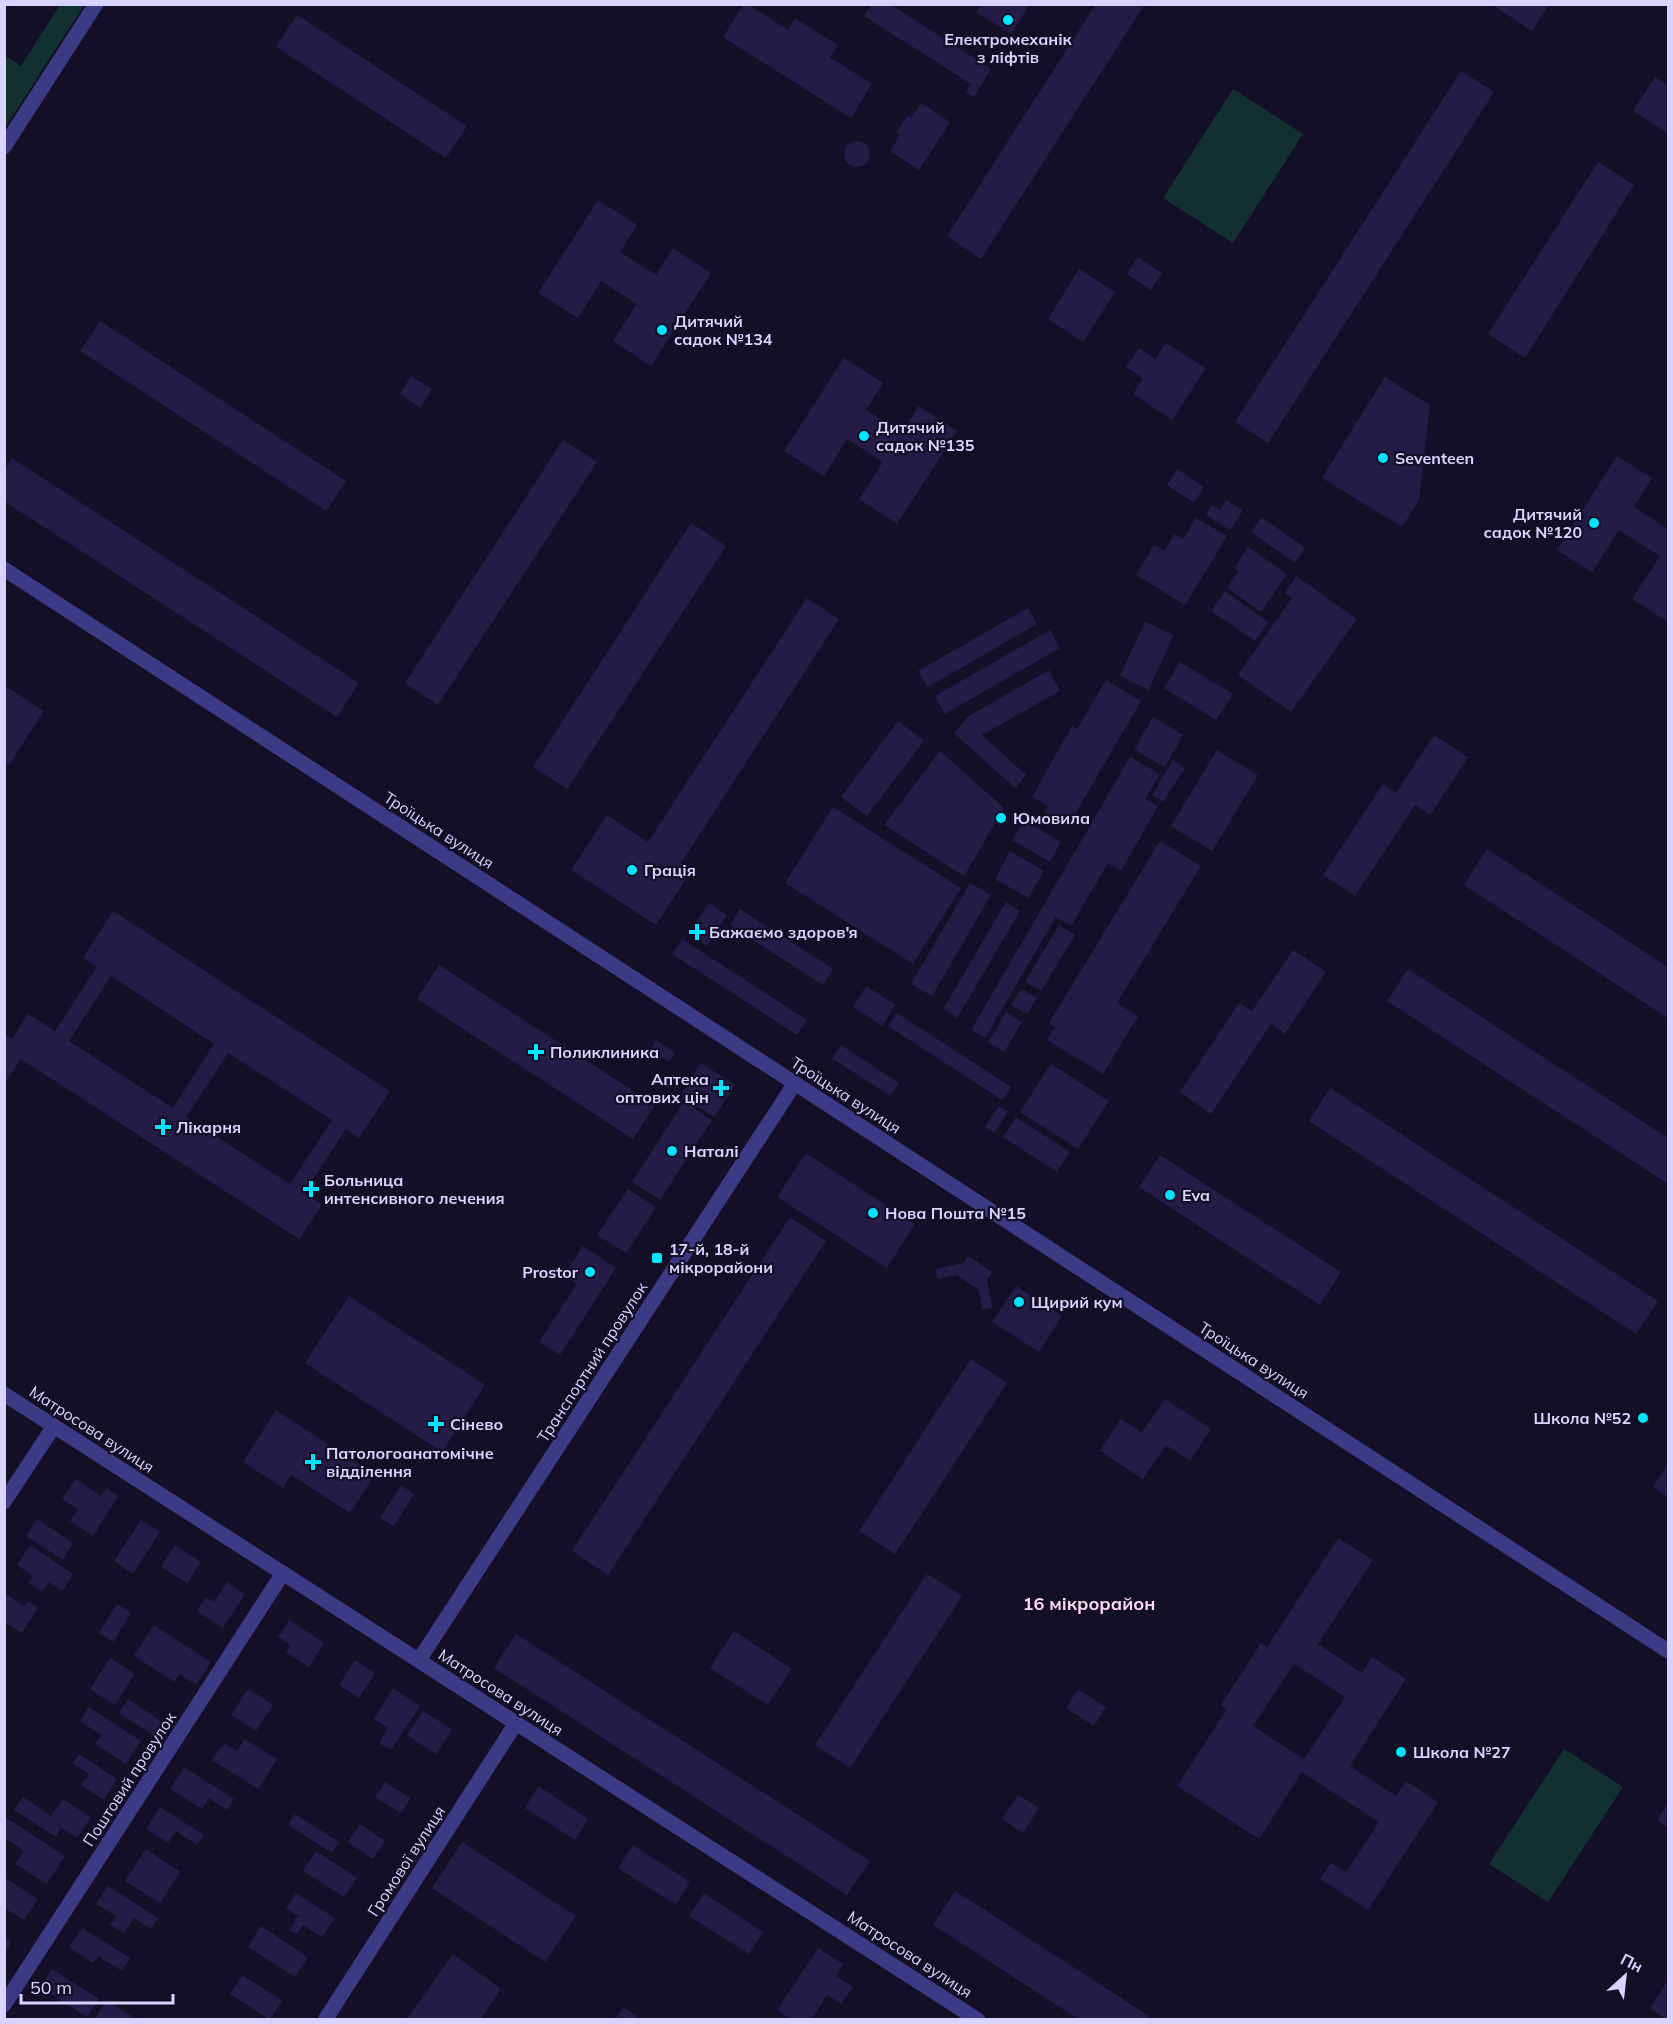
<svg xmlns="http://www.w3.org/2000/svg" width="1673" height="2024" viewBox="0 0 1673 2024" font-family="Mulish,sans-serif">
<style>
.green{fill:#12302f}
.building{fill:#241b47;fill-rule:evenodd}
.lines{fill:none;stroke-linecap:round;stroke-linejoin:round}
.minor{stroke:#3d3a85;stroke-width:15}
.poi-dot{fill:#00e5ff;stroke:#130f26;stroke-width:2}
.labels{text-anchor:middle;stroke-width:4.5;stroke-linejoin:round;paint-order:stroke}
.poi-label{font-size:16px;font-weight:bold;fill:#d9d4ff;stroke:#130f26;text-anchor:start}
.street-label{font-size:16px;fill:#d9d4ff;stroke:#130f26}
.neighbourhood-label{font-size:18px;font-weight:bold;fill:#ffd6f0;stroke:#130f26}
</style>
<rect width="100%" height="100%" fill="#130f26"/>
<g class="green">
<path d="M60,5H84L5,128V56L21,66Z"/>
<path d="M1233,89L1303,134L1233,243L1163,198Z"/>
<path d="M1564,1749L1623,1787L1548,1902L1489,1864Z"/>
</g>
<g class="building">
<path d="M744,4H748L788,30L795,18L838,45L830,57L872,84L851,118L723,37Z"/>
<path d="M872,4H890L991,69L974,97L966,92L971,84L864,16Z"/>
<path d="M981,4H1030L1011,34L976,12Z"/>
<path d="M1096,4H1145L981,259L947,236Z"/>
<path d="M1491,4H1550L1532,31Z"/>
<path d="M297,15L467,126L446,158L276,47Z"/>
<path d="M1461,71L1494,92L1268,443L1235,422Z"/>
<path d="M1655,77L1668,86L1667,133L1633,111Z"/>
<path d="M921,103L950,122L919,170L890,151L900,135L896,132L907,116L911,118Z"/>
<circle cx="857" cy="154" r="13"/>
<path d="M1598,162L1634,185L1525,358L1488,334Z"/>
<path d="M598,200L637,225L620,252L656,275L673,248L711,273L651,366L613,341L637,304L601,281L578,318L538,293Z"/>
<path d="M1138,257L1162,273L1151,290L1127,274Z"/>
<path d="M1079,269L1115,292L1083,342L1048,319Z"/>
<path d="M100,321L346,481L326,511L80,351Z"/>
<path d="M1166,343L1206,368L1172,420L1133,394L1143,378L1126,367L1139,348L1155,359Z"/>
<path d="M844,358L883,383L866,410L902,433L919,406L957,431L897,524L859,499L883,462L847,439L824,476L784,451Z"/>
<path d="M411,376L432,389L420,408L400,394Z"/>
<path d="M1385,377L1430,405L1419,500L1402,527L1322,478Z"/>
<path d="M563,440L597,462L438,705L405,683Z"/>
<path d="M1617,456L1652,478L1634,507L1668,529V622L1632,599L1660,556L1619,530L1592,572L1557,550Z"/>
<path d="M12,458L359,683L337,717L4,501V470Z"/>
<path d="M1177,469L1204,487L1194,503L1167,485Z"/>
<path d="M1226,500L1243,510L1230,530L1206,515L1212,505L1220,510Z"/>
<path d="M1262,517L1305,548L1295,563L1251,532Z"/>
<path d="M1196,518L1227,536L1185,605L1136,575L1154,545L1164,551L1175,534L1183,539Z"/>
<path d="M691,523L726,546L567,789L533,767Z"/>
<path d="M1248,547L1287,574L1261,612L1227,588L1239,571L1234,568Z"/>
<path d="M1296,576L1357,619L1291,712L1238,675L1292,598L1285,593Z"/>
<path d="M1225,591L1268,622L1255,641L1211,611Z"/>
<path d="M807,598L839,619L681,863L692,870L656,925L571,870L607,815L648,842Z"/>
<path d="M1028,608L1037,624L928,687L918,671Z"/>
<path d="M1145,622L1174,635L1148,690L1120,676Z"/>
<path d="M1050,630L1060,648L945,714L935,696Z"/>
<path d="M1180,662L1233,694L1216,720L1164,688Z"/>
<path d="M1049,670L1060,691L982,735L1026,775L1015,788L954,733L969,716Z"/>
<path d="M1106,680L1141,701L1068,826L1044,812L1048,806L1032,797L1072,726L1077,729Z"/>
<path d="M4,685L44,711L9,765L4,762Z"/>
<path d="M1153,717L1183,735L1165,767L1134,750Z"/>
<path d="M898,721L924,741L867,816L841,797Z"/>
<path d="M1434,735L1468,757L1430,815L1415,805L1355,896L1323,875L1383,784L1396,793Z"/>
<path d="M1217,750L1258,775L1212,851L1171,826Z"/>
<path d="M940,751L1004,808L964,876L884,825Z"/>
<path d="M1130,757L1160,774L1145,799L1158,806L1121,871L1108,863L1071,926L1056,917L985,1038L971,1030Z"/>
<path d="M1173,760L1185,768L1163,802L1152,795Z"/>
<path d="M833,807L961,888L913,964L785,883Z"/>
<path d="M1024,820L1061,842L1050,862L1012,840Z"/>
<path d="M1160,841L1201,866L1117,1003L1138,1016L1103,1074L1047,1040L1055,1027L1049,1023Z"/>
<path d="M1487,849L1668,967V1018L1464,885Z"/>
<path d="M1010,851L1044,871L1028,898L995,879Z"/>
<path d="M970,883L991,895L932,996L911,984Z"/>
<path d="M1006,902L1020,911L957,1018L943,1009Z"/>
<path d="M709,903L727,915L707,946L688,934Z"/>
<path d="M740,909L833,969L823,985L730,925Z"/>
<path d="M113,911L390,1091L359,1138L346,1129L304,1193L322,1205L299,1239L21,1059L4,1084V1035L12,1039L28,1014L55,1031L97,967L83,958ZM111,976L214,1044L173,1108L69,1041ZM228,1053L332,1120L290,1184L186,1117Z"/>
<path d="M1059,925L1075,935L1041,991L1025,982Z"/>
<path d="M682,939L807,1020L797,1035L672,954Z"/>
<path d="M1293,950L1326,972L1285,1034L1271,1024L1211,1114L1180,1092L1239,1003L1252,1011Z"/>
<path d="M439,965L655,1105L633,1139L417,999Z"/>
<path d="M1408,969L1668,1138V1184L1387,1001Z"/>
<path d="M866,986L895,1005L882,1026L853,1007Z"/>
<path d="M1021,989L1037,998L1027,1014L1011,1005Z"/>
<path d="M1006,1012L1022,1022L1004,1052L988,1042Z"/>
<path d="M897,1013L1011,1087L1002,1100L888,1026Z"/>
<path d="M656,1040L675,1053L669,1062L650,1050Z"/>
<path d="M841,1045L899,1083L890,1096L832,1058Z"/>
<path d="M701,1063L735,1085L714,1117L680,1096Z"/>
<path d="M1051,1064L1109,1101L1078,1149L1020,1112Z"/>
<path d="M1330,1088L1658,1301L1636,1334L1309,1121Z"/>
<path d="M684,1102L712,1120L660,1200L632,1182Z"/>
<path d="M999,1106L1008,1111L994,1133L985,1127Z"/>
<path d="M1016,1117L1070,1152L1057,1172L1003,1137Z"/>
<path d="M806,1153L915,1224L887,1268L777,1197Z"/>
<path d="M1160,1155L1341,1272L1320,1305L1139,1187Z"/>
<path d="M628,1189L656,1207L626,1253L597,1235Z"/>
<path d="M790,1217L826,1241L608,1575L572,1551Z"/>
<path d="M583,1246L616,1268L560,1355L539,1342L577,1284L564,1276Z"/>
<path d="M968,1256L992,1272L987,1280L992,1308L982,1310L979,1290L957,1275L937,1279L935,1269L963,1263Z"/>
<path d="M1016,1286L1062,1316L1039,1352L992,1322Z"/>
<path d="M349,1296L485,1385L442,1452L305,1363Z"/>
<path d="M971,1359L1007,1383L895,1554L859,1531Z"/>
<path d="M1165,1399L1211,1429L1190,1461L1166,1445L1143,1479L1100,1451L1121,1419L1142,1432Z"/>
<path d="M276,1410L375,1475L350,1513L291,1475L283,1488L243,1462Z"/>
<path d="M1668,1463V1497L1653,1487Z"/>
<path d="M76,1479L101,1496L106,1488L118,1496L93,1536L70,1521L78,1509L62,1499Z"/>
<path d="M401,1485L414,1494L394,1526L380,1518Z"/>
<path d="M37,1519L73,1543L63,1560L26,1536Z"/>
<path d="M141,1520L160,1532L133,1574L114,1561Z"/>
<path d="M1338,1538L1373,1560L1318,1644L1362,1673L1372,1657L1406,1679L1350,1766L1396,1796L1406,1781L1438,1802L1368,1910L1320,1879L1331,1863L1346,1872L1379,1822L1302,1772L1259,1839L1177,1786L1227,1709L1221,1705L1261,1643L1267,1647ZM1294,1664L1345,1697L1304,1759L1253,1726Z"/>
<path d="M30,1545L73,1574L62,1591L48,1582L42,1592L28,1583L33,1576L17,1565Z"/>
<path d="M175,1545L201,1562L187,1583L161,1567Z"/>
<path d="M927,1574L962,1596L850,1768L815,1745Z"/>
<path d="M227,1582L245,1594L223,1628L197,1611L206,1597L214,1602Z"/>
<path d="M4,1593L24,1606L28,1601L38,1608L22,1633L4,1622Z"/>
<path d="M117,1604L131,1613L113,1642L99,1633Z"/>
<path d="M289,1620L324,1643L309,1667L286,1652L290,1645L278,1637Z"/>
<path d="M154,1625L211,1662L196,1685L180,1674L174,1682L134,1656Z"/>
<path d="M734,1631L792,1669L768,1705L710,1668Z"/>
<path d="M516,1634L870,1861L847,1895L494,1668Z"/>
<path d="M110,1658L135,1674L115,1705L90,1689Z"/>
<path d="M355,1660L375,1673L359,1698L339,1685Z"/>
<path d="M393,1688L420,1706L391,1750L379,1743L388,1728L374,1719Z"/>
<path d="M248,1689L273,1705L256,1731L231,1715Z"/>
<path d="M1078,1689L1106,1707L1094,1726L1066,1708Z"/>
<path d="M128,1699L165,1724L157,1738L119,1713Z"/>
<path d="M89,1707L141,1741L126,1764L95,1744L101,1735L80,1721Z"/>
<path d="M423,1711L452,1729L436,1754L407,1735Z"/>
<path d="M245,1739L277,1759L258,1789L212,1760L224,1743L237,1751Z"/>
<path d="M79,1754L117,1779L104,1800L81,1785L89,1774L73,1763Z"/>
<path d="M184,1767L234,1799L227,1810L209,1798L202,1809L170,1789Z"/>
<path d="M385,1782L411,1798L401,1813L375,1797Z"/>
<path d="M538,1786L588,1819L575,1840L525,1808Z"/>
<path d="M1018,1795L1039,1808L1023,1833L1002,1819Z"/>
<path d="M23,1797L51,1816L63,1799L91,1817L77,1838L61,1828L56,1837L14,1810Z"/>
<path d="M1668,1803V1828L1657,1820Z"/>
<path d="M160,1807L204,1835L197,1845L176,1831L168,1843L146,1829Z"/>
<path d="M295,1814L339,1842L332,1853L288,1825Z"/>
<path d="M5,1817L65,1856L47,1884L15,1864L24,1851L5,1838Z"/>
<path d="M360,1824L385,1841L373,1859L348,1842Z"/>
<path d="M462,1842L576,1916L545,1962L432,1888Z"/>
<path d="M633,1845L690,1882L676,1905L618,1868Z"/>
<path d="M146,1849L180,1872L160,1903L125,1881Z"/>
<path d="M316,1851L357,1878L344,1897L303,1871Z"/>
<path d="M4,1877L38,1899L24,1920L4,1908Z"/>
<path d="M108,1886L158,1918L151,1929L134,1918L124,1933L110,1925L116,1916L96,1904Z"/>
<path d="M955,1891L985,1910L1155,2020H1080L933,1925Z"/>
<path d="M296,1893L335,1918L322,1937L303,1925L297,1934L289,1930L298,1916L286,1908Z"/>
<path d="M704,1893L763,1932L749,1954L689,1916Z"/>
<path d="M261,1926L308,1957L295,1977L248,1947Z"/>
<path d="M82,1928L130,1958L122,1971L98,1956L93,1963L69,1947Z"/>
<path d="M5,1937L11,1942L5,1953Z"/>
<path d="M818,1948L843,1964L836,1976L853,1987L841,2004L827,1995L811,2020H791L777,2010Z"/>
<path d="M453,1954L501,1989L480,2020H406Z"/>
<path d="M52,1969L99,1999L87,2017L41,1987Z"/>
<path d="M242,1975L282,2000L270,2020L230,1994Z"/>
<path d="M1668,1980V2020H1667L1650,2008Z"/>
<path d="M107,2000L137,2020H99L96,2017Z"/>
<path d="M623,2007L643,2020H615Z"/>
</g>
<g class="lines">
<g class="minor">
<path d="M4,147L96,4"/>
<path d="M4,569L1668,1651"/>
<path d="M4,1394L978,2020"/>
<path d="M4,1502L54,1426"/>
<path d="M419,1660L795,1083"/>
<path d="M4,2005L283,1573"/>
<path d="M325,2020L516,1723"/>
</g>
</g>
<g class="poi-dot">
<circle cx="1008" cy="20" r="6"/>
<circle cx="662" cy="330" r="6"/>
<circle cx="864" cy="436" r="6"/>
<circle cx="1383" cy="458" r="6"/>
<circle cx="1594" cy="523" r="6"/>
<circle cx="1001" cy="818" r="6"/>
<circle cx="632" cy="870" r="6"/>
<path d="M694 923h6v6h6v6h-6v6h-6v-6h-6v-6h6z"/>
<path d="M533 1043h6v6h6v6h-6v6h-6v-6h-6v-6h6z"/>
<path d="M718 1079h6v6h6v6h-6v6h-6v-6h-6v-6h6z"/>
<path d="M160 1118h6v6h6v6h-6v6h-6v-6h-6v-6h6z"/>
<circle cx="672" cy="1151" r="6"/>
<path d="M308 1180h6v6h6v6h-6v6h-6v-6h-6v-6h6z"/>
<circle cx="1170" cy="1195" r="6"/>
<circle cx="873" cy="1213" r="6"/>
<rect x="651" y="1252" width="12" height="12" rx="3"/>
<circle cx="590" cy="1272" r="6"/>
<circle cx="1019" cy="1302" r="6"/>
<circle cx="1643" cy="1418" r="6"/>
<path d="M433 1415h6v6h6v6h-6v6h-6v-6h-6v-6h6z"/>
<path d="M310 1453h6v6h6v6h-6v6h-6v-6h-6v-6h6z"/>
<circle cx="1401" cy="1752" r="6"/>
</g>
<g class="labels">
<g class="poi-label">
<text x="1008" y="45" text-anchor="middle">Електромеханік<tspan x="1008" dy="18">з ліфтів</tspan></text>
<text x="674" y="327">Дитячий<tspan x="674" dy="18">садок №134</tspan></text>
<text x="876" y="433">Дитячий<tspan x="876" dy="18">садок №135</tspan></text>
<text x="1395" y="464">Seventeen</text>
<text x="1582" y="520" text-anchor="end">Дитячий<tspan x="1582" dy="18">садок №120</tspan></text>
<text x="1013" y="824">Юмовила</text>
<text x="644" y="876">Грація</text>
<text x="709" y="938">Бажаємо здоров'я</text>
<text x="550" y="1058">Поликлиника</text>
<text x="709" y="1085" text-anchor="end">Аптека<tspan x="709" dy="18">оптових цін</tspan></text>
<text x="176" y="1133">Лікарня</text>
<text x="684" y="1157">Наталі</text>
<text x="324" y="1186">Больница<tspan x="324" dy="18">интенсивного лечения</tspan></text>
<text x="1182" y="1201">Eva</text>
<text x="885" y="1219">Нова Пошта №15</text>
<text x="669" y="1255">17-й, 18-й<tspan x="669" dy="18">мікрорайони</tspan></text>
<text x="578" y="1278" text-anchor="end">Prostor</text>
<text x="1031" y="1308">Щирий кум</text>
<text x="1631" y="1424" text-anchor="end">Школа №52</text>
<text x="450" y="1430">Сінево</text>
<text x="326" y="1459">Патологоанатомічне<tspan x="326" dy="18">відділення</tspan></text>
<text x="1413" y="1758">Школа №27</text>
</g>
<g class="street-label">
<text transform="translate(439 830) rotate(33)" y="6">Троїцька вулиця</text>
<text transform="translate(846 1095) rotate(33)" y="6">Троїцька вулиця</text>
<text transform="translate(1254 1360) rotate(33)" y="6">Троїцька вулиця</text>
<text transform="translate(592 1362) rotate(-57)" y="6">Транспортний провулок</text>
<text transform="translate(92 1429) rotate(33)" y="6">Матросова вулиця</text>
<text transform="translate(501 1692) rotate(33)" y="6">Матросова вулиця</text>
<text transform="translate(129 1779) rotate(-57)" y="6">Поштовий провулок</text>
<text transform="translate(406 1861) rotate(-57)" y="6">Громової вулиця</text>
<text transform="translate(910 1954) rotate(33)" y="6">Матросова вулиця</text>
</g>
<g class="neighbourhood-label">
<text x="1089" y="1610">16 мікрорайон</text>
</g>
</g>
<rect width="1673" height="2024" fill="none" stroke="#d9d4ff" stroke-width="12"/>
<g transform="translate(1625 1976) rotate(27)" stroke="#130f26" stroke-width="4.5" paint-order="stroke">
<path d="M0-4.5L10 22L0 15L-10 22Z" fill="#d9d4ff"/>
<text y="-9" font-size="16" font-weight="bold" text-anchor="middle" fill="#d9d4ff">Пн</text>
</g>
<path d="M21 1994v9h152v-9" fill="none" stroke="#d9d4ff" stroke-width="3"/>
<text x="30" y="1994" font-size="18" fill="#d9d4ff" stroke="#130f26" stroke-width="4.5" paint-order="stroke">50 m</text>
</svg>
